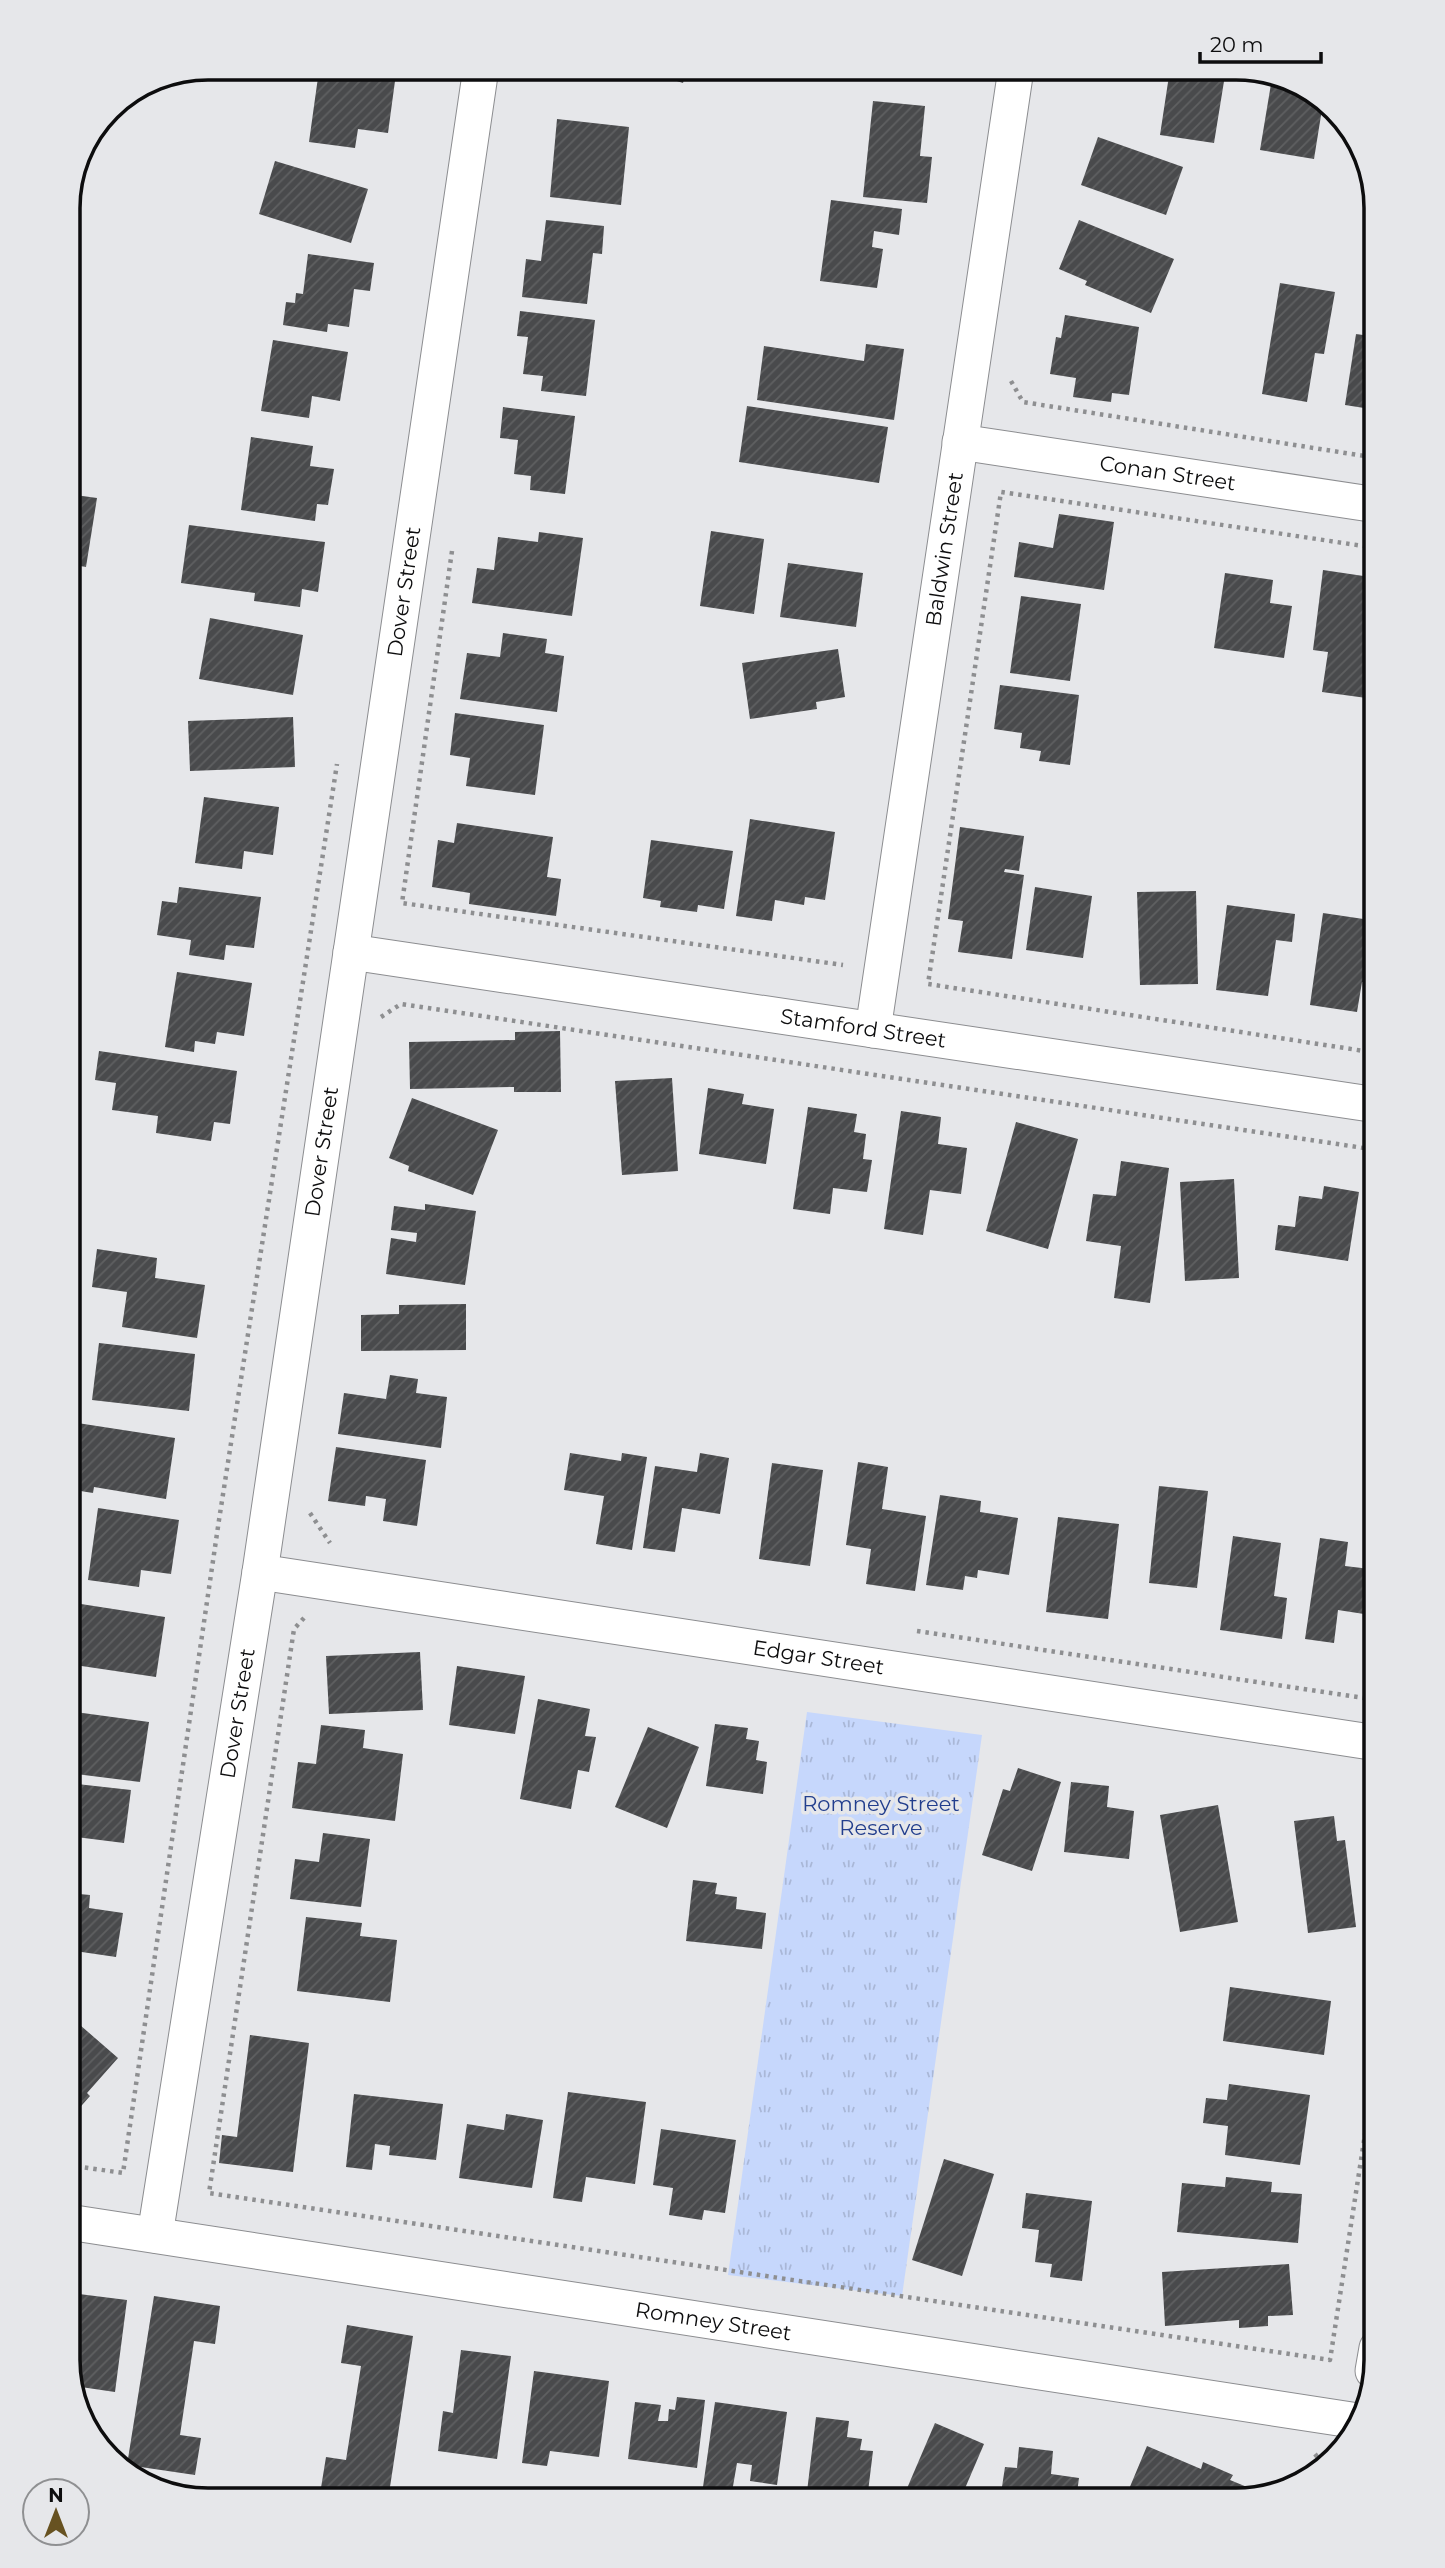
<svg xmlns="http://www.w3.org/2000/svg" width="1445" height="2568" viewBox="0 0 1445 2568" font-family="Montserrat,sans-serif">
<style>
.park{fill:url(#park-tufts)}
.building{fill:url(#building-hatch)}
.lines{fill:none;stroke-linecap:round;stroke-linejoin:round}
.street-casing{stroke:#8c8d90;stroke-width:37}
.path{stroke:#8e8f91;stroke-width:4.5;stroke-dasharray:3.5 5;stroke-linecap:butt}
.street{stroke:#fff;stroke-width:35}
.labels{text-anchor:middle;stroke-width:7;stroke-linejoin:round;paint-order:stroke}
.street-label{font-size:21px;fill:#0d0d0e;stroke:#e6e7ea}
.park-label{font-size:21px;fill:#223e8d;stroke:#e6e7ea}
.rim{fill:none;stroke:#0d0d0e;stroke-width:3.5}
</style>
<defs>
<pattern id="park-tufts" width="24" height="20" patternUnits="userSpaceOnUse" patternTransform="scale(1.75)"><rect width="24" height="20" fill="#c6d7fc"/><path d="M3 7l-1-3M5 7V3M7 7l1-3M15 17l-1-3M17 17v-4M19 17l1-3" fill="none" stroke="#a9b7d7"/></pattern>
<pattern id="building-hatch" width="6" height="6" patternUnits="userSpaceOnUse" patternTransform="scale(1.75)"><rect width="6" height="6" fill="#494a4c"/><path d="M-1 1l2-2M0 6l6-6M5 7l2-2" fill="none" stroke="#5f6061"/></pattern>
</defs>
<rect width="100%" height="100%" fill="#e6e7ea"/>
<path class="park" d="M807,1712L982,1735L902,2296L728,2275Z"/>
<g class="building">
<path d="M662,68H688L683,83L639,69Z"/>
<path d="M1170,69H1226L1214,143L1160,135Z"/>
<path d="M319,70L395,81L388,133L358,129L355,148L309,142Z"/>
<path d="M1272,78L1315,92L1323,103L1314,159L1260,150Z"/>
<path d="M873,101L925,106L920,156L932,157L927,203L863,197Z"/>
<path d="M557,119L629,127L621,205L550,197Z"/>
<path d="M1098,137L1183,167L1166,215L1081,185Z"/>
<path d="M275,161L368,189L351,243L259,214Z"/>
<path d="M831,200L902,209L899,235L874,231L872,247L883,249L877,288L820,281Z"/>
<path d="M546,220L604,226L602,254L593,253L587,304L522,297L526,259L541,261Z"/>
<path d="M1079,220L1174,259L1151,313L1085,285L1087,281L1059,269Z"/>
<path d="M308,254L374,263L370,291L354,289L349,327L328,324L327,332L283,325L286,302L295,303L296,293L303,294Z"/>
<path d="M1280,283L1335,292L1324,354L1315,353L1307,402L1262,394Z"/>
<path d="M520,311L595,320L586,396L541,391L543,376L523,374L528,337L517,336Z"/>
<path d="M1065,315L1139,327L1129,395L1112,393L1111,402L1073,397L1076,378L1050,374L1056,337L1061,338Z"/>
<path d="M1356,334L1377,337V410L1345,405Z"/>
<path d="M273,340L348,352L340,401L312,396L309,418L261,411Z"/>
<path d="M866,344L904,349L894,420L757,400L764,346L864,361Z"/>
<path d="M747,406L888,427L879,483L739,462Z"/>
<path d="M503,407L575,416L565,494L530,490L531,476L514,474L518,440L500,438Z"/>
<path d="M251,437L313,446L310,466L334,469L328,505L317,504L315,521L241,510Z"/>
<path d="M68,494L97,498L86,567L68,564Z"/>
<path d="M1059,514L1114,522L1104,590L1014,577L1019,542L1053,548Z"/>
<path d="M189,525L325,542L318,592L302,589L300,607L254,601L255,593L181,583Z"/>
<path d="M711,531L764,539L754,614L700,606Z"/>
<path d="M539,532L583,538L572,616L472,603L477,568L494,570L498,537L538,542Z"/>
<path d="M788,563L863,573L856,627L780,617Z"/>
<path d="M1323,570L1377,578L1373,608H1377L1374,699L1322,692L1328,652L1313,650Z"/>
<path d="M1225,573L1273,580L1270,603L1292,606L1284,658L1214,648Z"/>
<path d="M1021,596L1081,604L1070,681L1010,673Z"/>
<path d="M210,618L303,635L293,695L199,679Z"/>
<path d="M503,633L547,639L545,653L564,656L557,712L460,699L467,653L500,657Z"/>
<path d="M838,649L845,697L816,702L817,709L750,719L742,663Z"/>
<path d="M1000,685L1079,695L1070,765L1039,761L1041,751L1020,748L1022,733L994,729Z"/>
<path d="M455,713L544,725L535,795L466,786L470,758L450,755Z"/>
<path d="M293,717L295,767L190,771L188,721Z"/>
<path d="M204,797L279,807L273,855L244,851L242,869L195,863Z"/>
<path d="M750,819L835,832L825,900L805,897L804,905L775,900L772,921L736,916Z"/>
<path d="M457,823L553,837L547,877L561,879L556,916L469,904L470,893L432,887L438,840L454,843Z"/>
<path d="M960,827L1024,836L1019,871L1005,869L1004,872L1024,875L1012,959L958,952L963,921L948,919Z"/>
<path d="M651,840L733,851L724,909L698,905L697,912L660,907L661,901L643,898Z"/>
<path d="M179,887L261,897L254,948L226,945L224,960L189,955L191,940L157,935L162,901L177,903Z"/>
<path d="M1035,887L1092,896L1083,958L1026,950Z"/>
<path d="M1196,891L1198,984L1140,985L1137,892Z"/>
<path d="M1227,905L1295,914L1292,942L1276,940L1268,996L1216,990Z"/>
<path d="M1323,913L1377,921L1370,983L1362,982L1357,1012L1310,1005Z"/>
<path d="M177,972L252,983L244,1036L217,1032L215,1044L195,1041L194,1052L165,1047Z"/>
<path d="M560,1031L561,1092H514V1087L410,1089L409,1042L515,1040V1032Z"/>
<path d="M99,1051L237,1071L230,1124L214,1122L211,1141L156,1133L158,1116L112,1110L116,1083L95,1080Z"/>
<path d="M672,1078L678,1171L622,1175L615,1081Z"/>
<path d="M708,1088L744,1094L742,1104L774,1109L766,1164L699,1154Z"/>
<path d="M412,1098L498,1130L473,1195L408,1171L409,1166L389,1158Z"/>
<path d="M808,1107L857,1114L854,1132L866,1134L863,1159L872,1160L867,1192L833,1188L830,1214L793,1209Z"/>
<path d="M901,1111L941,1117L938,1144L967,1148L961,1194L930,1190L923,1235L884,1229Z"/>
<path d="M1016,1122L1078,1139L1048,1249L986,1231Z"/>
<path d="M1121,1161L1169,1168L1150,1303L1114,1298L1121,1246L1086,1241L1093,1194L1116,1196Z"/>
<path d="M1234,1179L1239,1278L1185,1281L1180,1182Z"/>
<path d="M1324,1186L1359,1192L1348,1261L1275,1250L1278,1225L1295,1227L1299,1196L1322,1199Z"/>
<path d="M425,1204L476,1211L465,1285L386,1274L391,1238L416,1242L417,1233L391,1230L394,1206L425,1210Z"/>
<path d="M97,1249L157,1258L155,1278L205,1285L197,1338L122,1327L127,1292L92,1287Z"/>
<path d="M466,1304V1350L361,1351V1315L399,1314V1305Z"/>
<path d="M99,1343L195,1354L189,1411L92,1400Z"/>
<path d="M390,1375L418,1379L416,1393L447,1397L441,1448L338,1434L344,1393L386,1399Z"/>
<path d="M71,1422L175,1438L166,1499L94,1487L93,1493L68,1489Z"/>
<path d="M336,1447L426,1460L417,1526L383,1521L386,1499L366,1496L365,1506L328,1501Z"/>
<path d="M570,1453L621,1461L622,1453L647,1457L632,1550L596,1544L604,1496L564,1490Z"/>
<path d="M700,1453L729,1458L720,1514L682,1508L675,1552L643,1548L655,1466L697,1472Z"/>
<path d="M858,1462L888,1467L882,1509L926,1516L915,1591L866,1584L871,1549L846,1545Z"/>
<path d="M772,1463L823,1470L810,1566L759,1559Z"/>
<path d="M1159,1486L1208,1491L1197,1588L1149,1583Z"/>
<path d="M940,1495L981,1501L980,1512L1018,1518L1009,1575L978,1570L977,1578L965,1576L963,1590L926,1585Z"/>
<path d="M98,1508L179,1520L171,1574L141,1570L139,1587L88,1580Z"/>
<path d="M1058,1517L1119,1524L1108,1619L1046,1612Z"/>
<path d="M1233,1536L1281,1543L1274,1596L1287,1598L1282,1639L1220,1630Z"/>
<path d="M1320,1538L1348,1542L1345,1566L1370,1569L1364,1614L1338,1610L1334,1643L1305,1639Z"/>
<path d="M68,1602L165,1617L156,1677L68,1664Z"/>
<path d="M420,1652L423,1710L329,1714L326,1656Z"/>
<path d="M457,1666L525,1676L515,1734L449,1725Z"/>
<path d="M538,1699L590,1709L585,1736L596,1737L589,1772L578,1770L571,1809L520,1799Z"/>
<path d="M68,1711L149,1722L140,1782L68,1773Z"/>
<path d="M715,1724L748,1728L746,1739L759,1741L756,1760L767,1762L763,1794L706,1786Z"/>
<path d="M321,1725L365,1730L363,1748L403,1754L395,1821L292,1808L298,1762L316,1764Z"/>
<path d="M648,1727L699,1747L667,1828L615,1807Z"/>
<path d="M1018,1768L1061,1782L1032,1871L982,1855L1003,1789L1010,1791Z"/>
<path d="M1071,1782L1109,1786L1107,1807L1134,1811L1129,1859L1064,1852Z"/>
<path d="M68,1783L131,1790L124,1843L68,1836Z"/>
<path d="M1218,1805L1238,1922L1180,1932L1160,1815Z"/>
<path d="M1334,1816L1337,1841L1345,1840L1356,1927L1308,1933L1294,1821Z"/>
<path d="M323,1833L370,1839L361,1907L290,1899L295,1859L319,1862Z"/>
<path d="M693,1880L717,1883L715,1894L737,1897L736,1909L766,1913L762,1949L686,1941Z"/>
<path d="M68,1893L90,1895L89,1908L123,1913L116,1957L68,1950Z"/>
<path d="M306,1917L362,1923L360,1936L397,1940L390,2002L297,1991Z"/>
<path d="M1230,1987L1331,2001L1324,2055L1223,2041Z"/>
<path d="M80,2025L118,2058L87,2093L90,2096L68,2121V2038Z"/>
<path d="M250,2035L309,2043L293,2172L219,2163L222,2135L237,2137Z"/>
<path d="M1229,2084L1310,2095L1300,2165L1225,2155L1228,2126L1203,2123L1206,2098L1227,2100Z"/>
<path d="M568,2092L646,2102L635,2184L586,2177L582,2202L553,2198Z"/>
<path d="M354,2094L443,2104L436,2160L389,2155L390,2146L375,2144L372,2170L346,2167Z"/>
<path d="M506,2114L543,2120L532,2188L459,2178L467,2124L504,2130Z"/>
<path d="M661,2129L736,2140L725,2213L704,2210L702,2220L669,2215L673,2188L653,2185Z"/>
<path d="M944,2159L994,2174L962,2276L912,2260Z"/>
<path d="M1226,2177L1272,2182L1271,2192L1302,2194L1298,2243L1177,2232L1182,2183L1225,2187Z"/>
<path d="M1026,2193L1092,2201L1082,2281L1050,2277L1052,2264L1035,2262L1039,2230L1022,2228Z"/>
<path d="M1289,2264L1293,2315L1268,2316V2326L1239,2328V2320L1165,2326L1162,2272Z"/>
<path d="M79,2294L127,2300L115,2392L74,2386L68,2337L73,2338Z"/>
<path d="M154,2296L220,2306L215,2344L194,2341L180,2435L201,2438L195,2475L127,2465Z"/>
<path d="M347,2325L413,2336L388,2500H355L320,2494L326,2457L346,2460L361,2366L341,2363Z"/>
<path d="M461,2350L511,2356L497,2459L438,2451L443,2411L453,2413Z"/>
<path d="M534,2371L609,2381L599,2457L550,2451L547,2466L522,2463Z"/>
<path d="M677,2397L705,2400L697,2468L628,2459L635,2402L661,2405L658,2421H668L669,2409L675,2410Z"/>
<path d="M715,2402L787,2412L777,2485L750,2481L752,2465L737,2463L732,2492L703,2487Z"/>
<path d="M816,2417L849,2421L847,2437L862,2439L860,2450L873,2451L867,2500H806Z"/>
<path d="M935,2423L984,2444L960,2500H902Z"/>
<path d="M1147,2446L1201,2469L1203,2462L1233,2475L1230,2480L1264,2494L1236,2500H1153L1129,2489Z"/>
<path d="M1019,2447L1053,2451L1051,2474L1079,2478L1076,2500H1000L1005,2467L1017,2468Z"/>
</g>
<g class="lines">
<defs>
<g id="street">
<path id="s1" d="M960,442L1377,505"/>
<path id="s2" d="M351,952L1377,1105"/>
<path id="s3" d="M873,1030L1016,69"/>
<path id="s4" d="M260,1572L1377,1743"/>
<path id="s5" d="M68,2222L1358,2421"/>
<path id="s6" d="M155,2235L260,1572L481,68"/>
<path d="M1373,2371L1377,2348"/>
</g>
</defs>
<use href="#street" class="street-casing"/>
<g class="path">
<path d="M521,78L523,68"/>
<path d="M1011,381L1023,402L1377,458"/>
<path d="M452,551L402,903L843,965"/>
<path d="M381,1017L401,1004L1377,1150"/>
<path d="M1377,1053L928,984L1001,492L1377,548"/>
<path d="M310,1513L330,1543"/>
<path d="M304,1618L294,1629L209,2193L1330,2360L1377,2057"/>
<path d="M917,1631L1377,1700"/>
<path d="M68,2165L123,2173L219,1520L337,764"/>
<path d="M1315,2454L1322,2463"/>
</g>
<use href="#street" class="street"/>
</g>
<g class="labels">
<g class="street-label">
<text dy="7" stroke="none"><textPath href="#s1" startOffset="210">Conan Street</textPath></text>
<text dy="7" stroke="none"><textPath href="#s3" startOffset="486">Baldwin Street</textPath></text>
<text dy="7" stroke="none"><textPath href="#s6" startOffset="1662">Dover Street</textPath></text>
<text dy="7" stroke="none"><textPath href="#s2" startOffset="518">Stamford Street</textPath></text>
<text dy="7" stroke="none"><textPath href="#s6" startOffset="1096">Dover Street</textPath></text>
<text dy="7" stroke="none"><textPath href="#s4" startOffset="565">Edgar Street</textPath></text>
<text dy="7" stroke="none"><textPath href="#s6" startOffset="528">Dover Street</textPath></text>
<text dy="7" stroke="none"><textPath href="#s5" startOffset="653">Romney Street</textPath></text>
</g>
<g class="park-label">
<text x="881" y="1811">Romney Street<tspan x="881" dy="24">Reserve</tspan></text>
</g>
</g>
<path d="M0 0H1445V2568H0ZM208 80H1236A128 128 0 0 1 1364 208V2360A128 128 0 0 1 1236 2488H208A128 128 0 0 1 80 2360V208A128 128 0 0 1 208 80Z" fill="#e6e7ea" fill-rule="evenodd"/>
<path class="rim" d="M208 80H1236A128 128 0 0 1 1364 208V2360A128 128 0 0 1 1236 2488H208A128 128 0 0 1 80 2360V208A128 128 0 0 1 208 80Z"/>
<g transform="translate(56 2512)"><circle r="33" fill="#e6e7ea" stroke="#8f9092" stroke-width="2"/>
<path d="M0-5L12 26L0 18L-12 26Z" fill="#675221"/>
<text y="-10" font-size="19" font-weight="bold" text-anchor="middle" fill="#0d0d0e">N</text>
</g>
<path d="M1200 52v10h121v-10" fill="none" stroke="#0d0d0e" stroke-width="3.5"/>
<text x="1210" y="52" font-size="21" fill="#0d0d0e" stroke="#e6e7ea" stroke-width="5" paint-order="stroke">20 m</text>
</svg>
